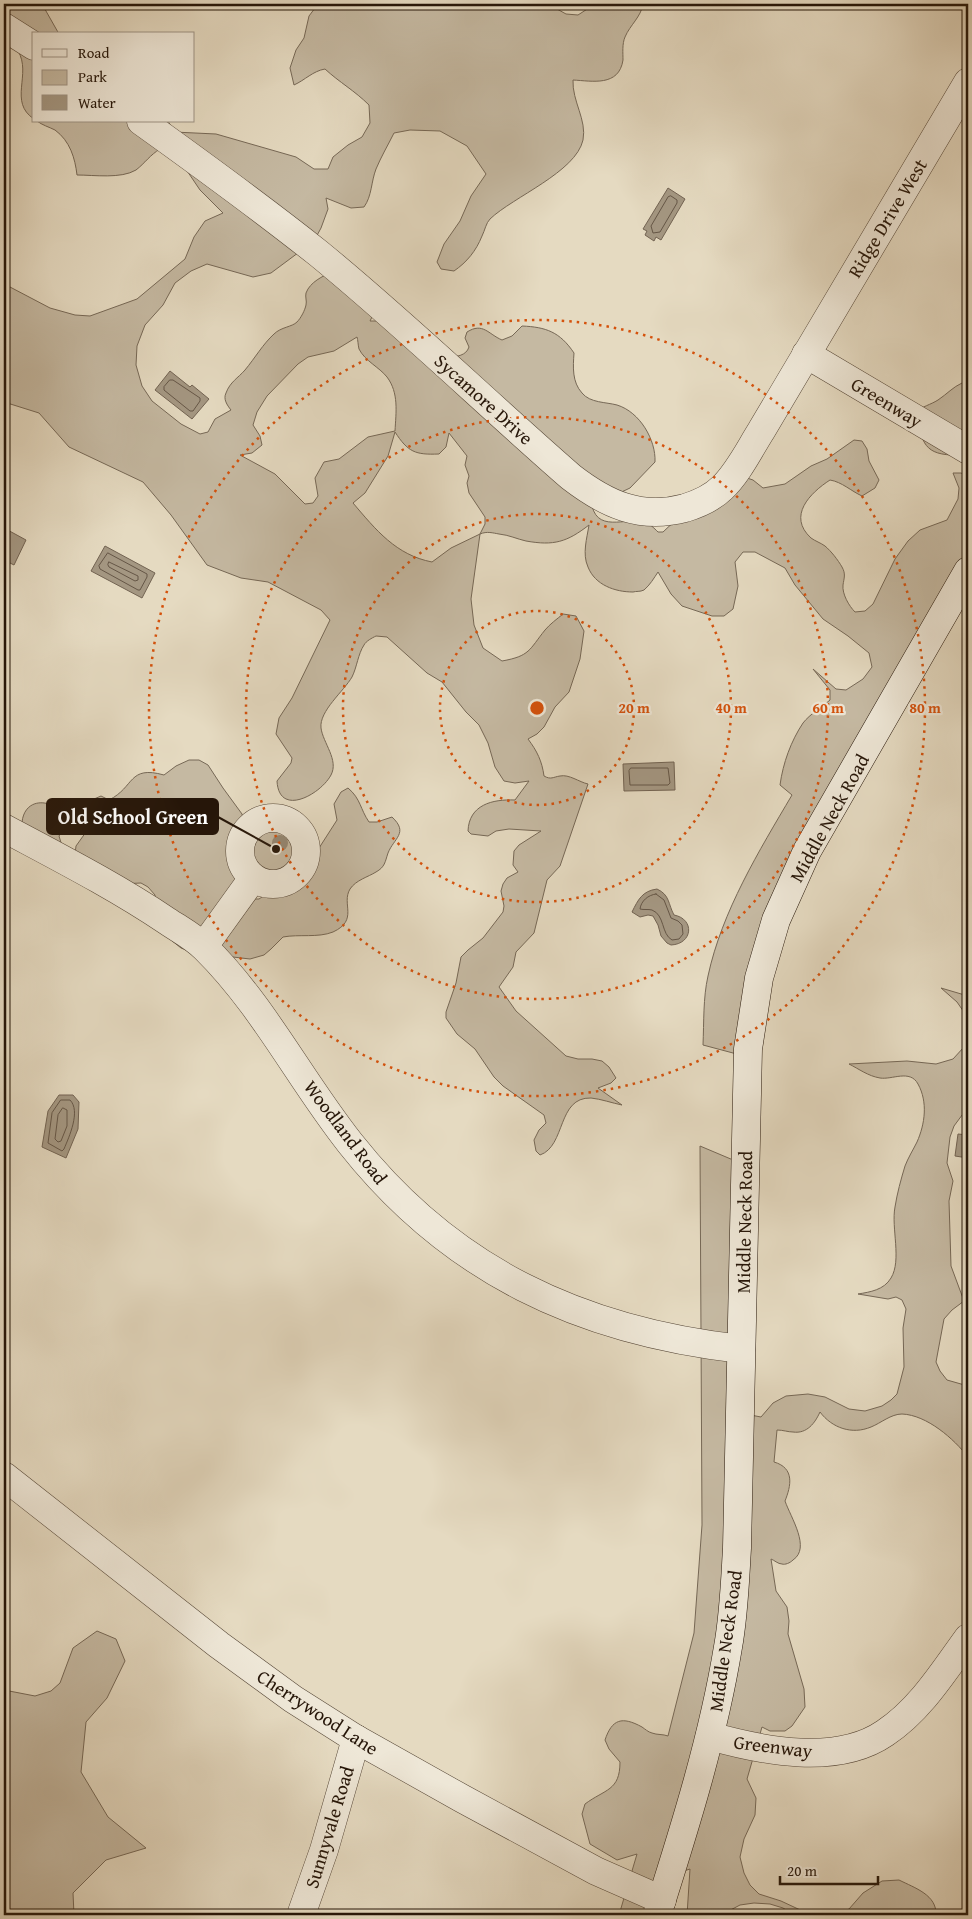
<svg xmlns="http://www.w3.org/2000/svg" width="972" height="1919" viewBox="0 0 972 1919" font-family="'Gentium Book Plus',serif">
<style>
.green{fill:#c5b9a2;stroke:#766856;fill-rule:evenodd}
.water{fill:#a49782;stroke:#726352}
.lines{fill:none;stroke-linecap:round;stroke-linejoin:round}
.shore{stroke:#655646;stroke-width:1}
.street-casing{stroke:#564737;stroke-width:29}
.secondary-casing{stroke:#261609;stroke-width:29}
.street{stroke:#eee7d7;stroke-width:28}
.secondary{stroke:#eee7d7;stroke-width:28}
.tree{fill:#968975}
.ring{fill:none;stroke:#d5520c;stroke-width:2.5;stroke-dasharray:2.5 5}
.labels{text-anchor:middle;stroke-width:4.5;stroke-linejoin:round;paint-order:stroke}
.street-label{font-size:19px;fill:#261609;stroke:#eee7d7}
.centre{fill:#d5520c;stroke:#eee7d7;stroke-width:2.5}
.ring-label{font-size:15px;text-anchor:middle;font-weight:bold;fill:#d5520c;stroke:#eee7d7;stroke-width:4.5;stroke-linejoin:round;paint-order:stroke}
.leader{fill:none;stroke:#261609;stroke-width:2}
.callout-dot{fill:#261609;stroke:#eee7d7;stroke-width:2}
.callout{fill:#261609;stroke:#261609;stroke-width:2}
.callout-label{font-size:20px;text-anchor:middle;font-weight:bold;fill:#fff}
</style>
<rect width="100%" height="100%" fill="#e5dac1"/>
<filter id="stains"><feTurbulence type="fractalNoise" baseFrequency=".004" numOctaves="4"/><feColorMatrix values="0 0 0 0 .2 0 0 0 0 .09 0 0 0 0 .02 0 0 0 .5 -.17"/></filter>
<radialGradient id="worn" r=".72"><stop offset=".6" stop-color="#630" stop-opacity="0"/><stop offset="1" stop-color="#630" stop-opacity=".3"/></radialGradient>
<g class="green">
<path d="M4,4H42L59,34H34V119C8,102 32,74 18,51C15,46 8,41 4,37Z"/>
<path d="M318,4H548L566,14L578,15L595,4H643C641,17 630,25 625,37C622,44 623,53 623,60C619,87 592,81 573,80C572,101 587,120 583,140C576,172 513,197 490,219C486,223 485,230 482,236C476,251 467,262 454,271L441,269L437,262L444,244L460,221L471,196L486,174L467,146L440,131L410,130L394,133C388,145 381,157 376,169C371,182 372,196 364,207L351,208L326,198L328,209L321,228L314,241L271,273L253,277L207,264L191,271L175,283L163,305L145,325L137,346L136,365L142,386L152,401L181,424L200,434L208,432L215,419L231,410C227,405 223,399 226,393C230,382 238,378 245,370C255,358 263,344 274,334C281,327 292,327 297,322C301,318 305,310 306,305C307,301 305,297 306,293C310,282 323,276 332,272L373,315L370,321H386L449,358C457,356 466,356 469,347L465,338L467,332C483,322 488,334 502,340L512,336L522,326C546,327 560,332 574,353C573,367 572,382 582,393C590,403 606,402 617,405C640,412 656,440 655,462L630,488L592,506C599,535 631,514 649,524C652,526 656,530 658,532H663L679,517L744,477L753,480L763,488L785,484L811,466L827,459L854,440L862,441L867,449L869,461L879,480L875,488L862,496C851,491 842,482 830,480C810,493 787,516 811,538C815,541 821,543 825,546C831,551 838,560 842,567C846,574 844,578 843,585C842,594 849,606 855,612L865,611L873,604L895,559L908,541L920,530L947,520L958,499L959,488L953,473H961L968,476V571L807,851L748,1057L703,1045C704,1022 703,998 708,976C722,911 759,851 792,795L780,785C783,763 791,741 803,723C810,714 822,707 830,700V690L813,669L836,689L846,690L863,679L872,667L869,653L848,636L823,619L795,585L785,568L755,552H743L735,562L738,586L733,609L724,616H712L682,606L671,594L658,572C654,578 650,585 644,590C640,592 636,591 633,592C615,592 595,585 588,567C582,554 587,538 589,525C567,542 554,546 526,541C517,539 509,535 499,534C493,533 487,531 480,534L471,599L474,625L483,648L502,661C530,656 529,650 545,630C550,624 557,619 563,614L576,616L584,631L580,659L569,692L555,707L544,727L537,734L528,739C537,751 542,761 544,776C551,780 553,777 560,776C569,774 579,782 588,784L560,866L547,880L534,933L516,952L513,967L499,987L516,1011L566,1056L578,1059H592L602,1061L609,1067L616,1078L611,1083L598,1088L622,1105C612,1103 601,1099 591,1098C557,1097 566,1146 540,1155L536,1151L534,1140L539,1130L546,1123L544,1115L503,1086L494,1077L475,1049L457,1034L446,1018V1012L456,983L461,957L468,950L483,938L503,912L504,906L501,891L503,884L507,878L518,872L513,865L514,851L519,845L541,831L509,829L496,831L488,836L471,834L468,831C469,805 492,799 515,800L529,781L515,783L504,781L495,767L488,743L479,725L466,712L442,682L427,673L387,637L376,636C372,638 366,641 364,645C358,654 357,667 352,677C344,691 319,711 321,728C323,743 339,760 331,775C321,794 279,818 277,781L291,763L292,758L276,734L279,718L292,698L330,620L321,610L268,582L241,578L207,565L171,515L143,482L69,447L39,413L4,402V281L10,287L50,308L75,315L90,316L137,299L185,259L194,237L205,221L223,213L200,190L175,153L160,149C150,155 145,163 136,170C121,179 94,175 77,175C75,158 70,141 55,130C49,127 42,125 37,121H168L174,132L216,134L296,157L314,169H328L333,157L348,145L362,137L370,123L369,105C355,91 339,82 325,69C313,71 305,80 294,85L290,68L296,50L304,38L309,16ZM357,337C358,340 358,345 359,349C365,361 379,367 387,377C399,393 396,412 395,431L368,437L339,459L324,462L315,478L318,496L313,503L305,504L275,474L240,455L252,453L262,445L260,436L253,425L257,412L267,396L298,364L308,357L334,351ZM395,432C408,452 415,455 439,454L446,447L449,433L467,456L465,465L469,476L467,483L469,493L485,517V524L480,534L451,548L432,562C396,555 376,530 353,503L365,493L388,456Z"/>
<path d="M962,383L968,384V441L952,455C921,454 922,438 916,412C923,406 930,405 938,400C947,394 953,387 962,383Z"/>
<path d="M189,760H199L208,765L223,788L242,814L244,822L243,827C229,836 234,855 236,868C237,875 237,882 237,889L252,899H259L272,890L291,884L303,873L337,820L334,804L341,792L348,788C361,799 360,809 369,822H377L392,817C409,833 394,838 388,853C385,862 385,867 376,872C368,877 356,880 350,889C341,904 359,920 333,932C318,938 299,934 283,937L271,949L264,955L250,959L233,957L209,959L181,948L171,940L156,921L155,895L148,887L141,883L97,885L22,822C26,789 69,804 65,826C64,829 61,833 59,836L62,846L75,854L76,846L91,825L94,799L101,796L109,800C135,787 128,765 164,775L176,766Z"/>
<circle cx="273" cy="850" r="33"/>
<path d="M941,988L968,996V1018L957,1002Z"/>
<path d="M968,1036V1107L954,1126L950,1137L947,1163L953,1181L949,1201L951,1266L964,1301L952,1310L944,1319L936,1362L940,1371L947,1380L968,1386V1457C954,1439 927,1415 902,1414C891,1414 881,1423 871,1427C852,1435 832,1428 820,1412C815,1423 807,1434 793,1432C788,1432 783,1430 777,1430L774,1462C795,1468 791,1486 785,1501C791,1518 811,1548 793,1560C790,1563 785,1565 782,1564C778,1564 774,1560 771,1559L776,1591L787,1607L789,1621L788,1634L804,1689L805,1707L792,1726L785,1731H770L762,1727L747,1779L756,1798L755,1815L744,1839L740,1857L744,1873L750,1885L759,1894L781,1901L811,1915H794L783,1908L770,1904L754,1903L740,1905L721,1915H687L690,1869L681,1872L658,1915H619L637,1854L617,1860L590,1844L582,1814L585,1804C605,1789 620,1791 620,1762L609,1749L605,1740C612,1719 622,1716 642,1727C645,1729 648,1732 652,1733C657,1735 663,1734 668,1736L694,1633L702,1525L700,1146L745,1165L740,1413L761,1417L773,1403L786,1396L808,1394L825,1397L849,1409L865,1411L882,1406L891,1400L897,1394L904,1367L903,1328L906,1309L902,1300L896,1297L888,1299L858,1294C870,1292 884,1290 891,1278C902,1260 891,1228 895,1207C897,1194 901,1179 905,1166C908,1158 913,1150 917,1142C925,1124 928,1102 918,1084C910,1069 892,1080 880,1078C868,1076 859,1069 849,1064L907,1061L936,1064L953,1059L964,1047Z"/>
<path d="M97,1631L116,1639L125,1661L107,1698L86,1722L81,1772L108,1817L146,1848L106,1860L73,1893L74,1915H4V1756L8,1716L4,1708V1690L35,1696L51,1691L60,1683L73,1648Z"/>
<path d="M899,1880C915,1888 937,1895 936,1915H837L849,1909L863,1893L882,1881Z"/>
</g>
<g class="water">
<path d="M668,188L685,199L661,240L656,237L654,241L645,235L647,231L643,229Z"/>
<path d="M170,371L190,387L192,385L209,399L192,419L155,390Z"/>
<path d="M4,528L26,540L14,565L4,560Z"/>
<path d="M105,546L155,573L142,598L91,571Z"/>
<path d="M674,762L675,790L624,791L623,764Z"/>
<path d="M657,889C670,895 668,904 674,915C695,919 693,944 671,945L667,943L661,936L658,925L653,916L648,915L640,917L632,912C638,900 642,891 657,889Z"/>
<path d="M59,1095H73L79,1102L78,1129L66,1158L42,1147L48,1111Z"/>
<path d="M958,1134L968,1135V1158L955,1156Z"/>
</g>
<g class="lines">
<g class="shore">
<path d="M671,196L677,200V203L660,232L653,233L651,226L668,197Z"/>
<path d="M170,380H173L200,398V401L193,411H190L164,390V387Z"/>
<path d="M108,553L147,574V577L140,590H138L100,569L99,566Z"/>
<path d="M109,562L138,576V580L135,581L109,567L108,565Z"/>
<path d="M631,768H668L670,783L668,785H630L629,771Z"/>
<path d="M656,894L664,900L671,918L678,921L682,925L683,934L679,939L672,940C661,934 665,915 652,910C648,909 644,910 640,909C641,901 648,895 656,894Z"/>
<path d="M61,1100H70C81,1111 69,1137 64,1149L62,1151L48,1143L52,1113Z"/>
<path d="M63,1108L67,1110V1126L61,1141L58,1142L55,1139L58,1115Z"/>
</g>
<defs>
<g id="street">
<path d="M4,27L34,46"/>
<path d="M141,121C201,164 260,207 318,253C405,324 486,403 571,477C606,504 640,520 685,508C698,504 712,498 722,488C738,473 749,450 761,431L968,82"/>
<path d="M806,354L968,450"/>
<circle cx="273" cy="851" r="33"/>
<path d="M4,828C58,857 115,886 167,921C179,929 194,937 205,948C263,1005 300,1080 350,1143C451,1271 581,1331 741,1349"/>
<path d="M204,946L253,878"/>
<path d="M4,1476L219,1645L293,1699L356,1739L463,1799L596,1871L662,1900"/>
<path d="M710,1736C763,1751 837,1766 885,1733C920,1710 944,1671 968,1638"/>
<path d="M301,1915L324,1850L356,1739"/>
</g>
<path id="secondary" d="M657,1915C685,1827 713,1738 728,1647C734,1614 735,1581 737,1548L748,1049L759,978L776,920L807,851L968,571"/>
</defs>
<use href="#street" class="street-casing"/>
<use href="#secondary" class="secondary-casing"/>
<use href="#street" class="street"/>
<use href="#secondary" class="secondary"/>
</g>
<circle class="tree" cx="280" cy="843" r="8"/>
<g class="ring">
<circle cx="537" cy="708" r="97"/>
<circle cx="537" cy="708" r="194"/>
<circle cx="537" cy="708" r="291"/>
<circle cx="537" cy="708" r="388"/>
</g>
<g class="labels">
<g class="street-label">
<text transform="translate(887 218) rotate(-59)" y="7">Ridge Drive West</text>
<text transform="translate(484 399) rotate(42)" y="7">Sycamore Drive</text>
<text transform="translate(887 402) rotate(31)" y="7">Greenway</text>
<text transform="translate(829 818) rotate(-61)" y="7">Middle Neck Road</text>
<text transform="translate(346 1132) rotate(53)" y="7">Woodland Road</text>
<text transform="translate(744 1222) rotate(-89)" y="7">Middle Neck Road</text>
<text transform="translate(725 1641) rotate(-82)" y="7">Middle Neck Road</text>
<text transform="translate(318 1712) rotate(33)" y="7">Cherrywood Lane</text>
<text transform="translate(773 1746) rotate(7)" y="7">Greenway</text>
<text transform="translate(329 1827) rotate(-73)" y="7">Sunnyvale Road</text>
</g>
</g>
<circle cx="537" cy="708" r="8" class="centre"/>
<g class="ring-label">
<text x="634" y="713">20 m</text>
<text x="731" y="713">40 m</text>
<text x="828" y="713">60 m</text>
<text x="925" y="713">80 m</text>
</g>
<path class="leader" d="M276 849L218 817"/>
<circle class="callout-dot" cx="276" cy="849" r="5"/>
<rect class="callout" x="47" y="799" width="171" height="35" rx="5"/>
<g class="callout-label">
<text x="133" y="824">Old School Green</text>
</g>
<rect width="972" height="1919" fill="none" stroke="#e5dac1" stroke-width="20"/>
<rect x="5" y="5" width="962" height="1909" fill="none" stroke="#261609" stroke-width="2.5"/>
<rect x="10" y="10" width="952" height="1899" fill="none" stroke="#261609"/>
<rect x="32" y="32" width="162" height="90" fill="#eee7d7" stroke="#9e9385"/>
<rect x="42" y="49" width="25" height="8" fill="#eee7d7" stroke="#9e9385"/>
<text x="78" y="58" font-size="15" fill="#261609">Road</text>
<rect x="42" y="70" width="25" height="15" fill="#c5b9a2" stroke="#9e9385"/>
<text x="78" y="82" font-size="15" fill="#261609">Park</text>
<rect x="42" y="95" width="25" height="15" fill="#a49782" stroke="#9e9385"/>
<text x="78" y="108" font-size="15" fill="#261609">Water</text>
<path d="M780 1876v8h98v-8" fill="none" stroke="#261609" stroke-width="2.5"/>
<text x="787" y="1876" font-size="15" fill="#261609" stroke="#eee7d7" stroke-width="4" paint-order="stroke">20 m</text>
<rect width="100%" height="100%" filter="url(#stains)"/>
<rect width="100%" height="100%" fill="url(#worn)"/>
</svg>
